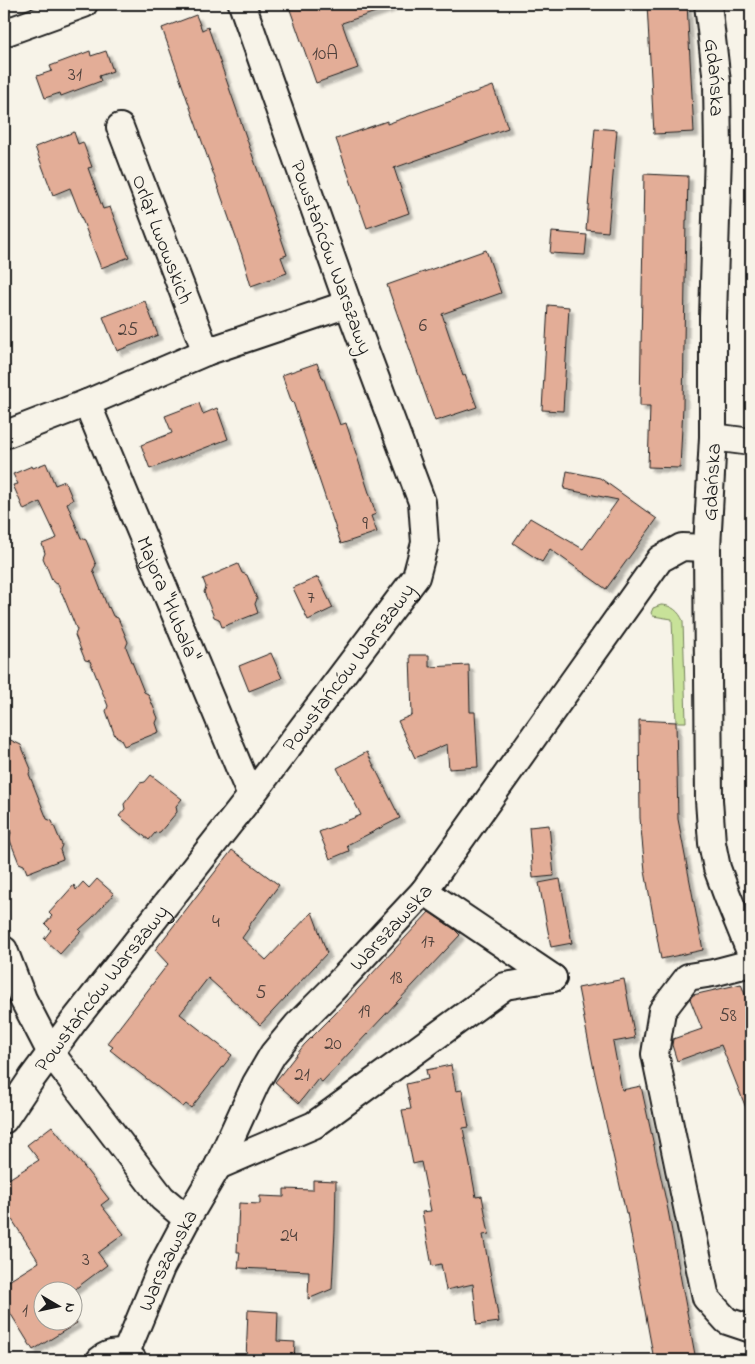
<svg xmlns="http://www.w3.org/2000/svg" width="755" height="1364" viewBox="0 0 755 1364" font-family="'Indie Flower',sans-serif">
<style>
.green{fill:#c8e299;stroke:#727f5a}
.building{fill:#e3ad97;stroke:#1c1c1c;filter:url(#shadow)}
.lines{fill:none;stroke-linecap:round;stroke-linejoin:round}
.minor-casing{stroke:#1c1c1c;stroke-width:30}
.minor{stroke:#f7f3e8;stroke-width:26}
.labels{text-anchor:middle;stroke-width:5;stroke-linejoin:round;paint-order:stroke}
.number-label{font-size:19px;fill:#4e403b}
.street-label{font-size:21px;fill:#1c1c1c;stroke:#f7f3e8}
</style>
<defs>
<filter id="shadow"><feDropShadow dx="4.5" dy="4.5" stdDeviation="1" flood-color="#0004"/></filter>
</defs>
<rect width="100%" height="100%" fill="#f7f3e8"/>
<filter id="ink" filterUnits="userSpaceOnUse"><feTurbulence type="fractalNoise" baseFrequency=".02" numOctaves="2"/><feDisplacementMap in="SourceGraphic" scale="10" xChannelSelector="R" yChannelSelector="G"/><feConvolveMatrix kernelMatrix="1 2 1 2 8 2 1 2 1" color-interpolation-filters="sRGB"/></filter>
<g filter="url(#ink)">
<path class="green" d="M661,605C671,605 679,611 683,621L686,722H676L672,619L653,616L651,613L653,608Z"/>
<g class="building">
<path d="M288,4H390L391,7L342,23L358,68L316,83Z"/>
<path d="M647,4H687L694,132L654,134Z"/>
<path d="M196,15L202,30L208,27L287,255L281,257L287,273L251,286L242,255L162,28Z"/>
<path d="M90,51L91,56L106,51L113,71L99,76L101,81L61,96L60,93L45,98L37,76L52,71L50,66Z"/>
<path d="M493,86L508,128L394,168L409,213L367,228L336,139L387,121V124Z"/>
<path d="M595,128L617,130L608,232L586,230Z"/>
<path d="M74,132L78,144L83,142L92,167L88,168L103,209L110,207L129,257L101,268L70,188L53,195L35,147Z"/>
<path d="M644,174L688,176L687,220H686L683,406L680,468L648,467L650,406H640Z"/>
<path d="M552,232L587,235L585,255L550,253Z"/>
<path d="M486,250L501,293L442,314L463,376L465,375L477,407L435,421L387,285Z"/>
<path d="M145,301L158,335L117,351L103,317Z"/>
<path d="M548,305L569,307L563,411L542,410Z"/>
<path d="M317,363L322,377H323L340,425L346,423L376,514L371,516L377,532L341,544L293,402L292,403L282,375Z"/>
<path d="M199,403L203,414L217,408L228,439L150,469L141,445L172,433L165,416Z"/>
<path d="M46,463L55,485L65,481L73,500L67,503L81,538L86,540L96,565L93,570L108,608L109,607L113,616L118,618L128,642L126,647L144,692L148,694L158,718L156,723L159,732L124,746L120,738L115,736L106,711L108,706L90,661L85,660L75,635L77,630L62,593H61L58,584L53,582L43,558L45,553L42,544L57,538L40,502L24,510L13,485L18,484L13,474L32,466L33,468Z"/>
<path d="M567,471L600,478L657,519L606,589L550,549L542,562L513,543L530,518L583,549L618,500L564,489Z"/>
<path d="M238,564L242,573L247,575L257,599L255,604L258,613L222,627L219,619L214,617L204,592L206,587L203,579Z"/>
<path d="M318,577L333,608L308,620L293,588Z"/>
<path d="M271,653L282,678L249,691L239,666Z"/>
<path d="M410,655H429V667L469,665L470,712H475L478,767L449,769L447,744L415,758L398,721L412,715Z"/>
<path d="M639,720L676,722L678,819L703,950L661,959L645,871L640,818Z"/>
<path d="M4,737L21,745L31,769L29,774L47,819L52,821L62,845L60,850L63,859L27,873L24,865L19,863L9,838L11,833L4,814Z"/>
<path d="M367,752L400,818L347,845L349,851L330,859L319,832L361,815L337,768Z"/>
<path d="M151,775L182,799L176,806L177,812L160,832L155,833L149,840L119,816L125,809L124,804L140,783L145,782Z"/>
<path d="M549,825L554,876L533,878L529,827Z"/>
<path d="M232,850L279,885L248,927L249,928L242,938L266,960L312,912L327,953L260,1025L208,978L180,1014L232,1055L191,1108L186,1104L183,1107L110,1050L113,1047L107,1043L168,964L155,950Z"/>
<path d="M97,879L114,894L92,918L79,930L81,931L60,954L44,939L51,930L45,924L52,916L49,913L74,885L76,890L83,882L89,888Z"/>
<path d="M560,879L572,943L551,947L539,883Z"/>
<path d="M429,912L454,929L460,935L322,1082L318,1079L299,1103L275,1082L304,1045L335,1014Z"/>
<path d="M624,979L635,1038L613,1042L622,1090L641,1086L668,1210L696,1360H654L627,1213H626L594,1070L578,988Z"/>
<path d="M741,984L751,1010L750,1118L721,1045L677,1061L672,1045L673,1039L702,1029L690,999L693,995Z"/>
<path d="M451,1065L456,1091L462,1090L469,1127L463,1128L476,1197L482,1196L489,1234L483,1235L496,1303L499,1322L477,1325L473,1284L446,1290L441,1264L432,1266L422,1212L431,1211L421,1162L413,1164L402,1110L411,1109L406,1084L428,1079L426,1070Z"/>
<path d="M52,1126L109,1199L101,1205L124,1234L98,1253L107,1265L71,1292H42V1322H72V1316L77,1323L33,1350L4,1303V1284L39,1262L4,1207V1182L39,1160L27,1145Z"/>
<path d="M313,1180L336,1181L335,1230L332,1289L308,1299L309,1271L238,1268L240,1252H237L239,1203L260,1204V1196L284,1197V1189L313,1190Z"/>
<path d="M248,1310L278,1312L277,1341L295,1342L294,1360H246Z"/>
</g>
<g class="lines">
<defs>
<g id="minor">
<path id="s1" d="M708,4L717,82L718,153L713,317V437L707,548L709,800L712,843L717,868L727,895L751,954"/>
<path d="M4,33L84,4"/>
<path id="s2" d="M120,127L206,352"/>
<path id="s3" d="M87,403L251,796"/>
<path d="M4,435L87,403L206,352L348,304"/>
<path d="M713,437L751,442"/>
<path d="M424,891L553,978"/>
<path d="M4,950L23,999L51,1053L162,1198L187,1219"/>
<path d="M751,963L713,973L688,977L662,1011L655,1054L706,1298L727,1321L751,1329"/>
<path id="s4" d="M4,1120L32,1078L74,1021L251,796L416,577L425,543L422,502L348,304L242,4"/>
<path d="M218,1166L314,1125L505,986L553,978"/>
<path id="s5" d="M125,1355L161,1268L187,1219L218,1166L256,1083L273,1054L297,1025L332,990L424,891L660,559L682,547L707,548"/>
<path d="M100,1360C110,1351 123,1351 133,1360"/>
</g>
</defs>
<use href="#minor" class="minor-casing"/>
<use href="#minor" class="minor"/>
</g>
</g>
<g class="labels">
<g class="number-label">
<text x="325" y="59">10A</text>
<text x="75" y="80">31</text>
<text x="423" y="331">6</text>
<text x="128" y="335">25</text>
<text x="365" y="529">9</text>
<text x="311" y="603">7</text>
<text x="216" y="927">4</text>
<text x="428" y="947">17</text>
<text x="396" y="983">18</text>
<text x="261" y="998">5</text>
<text x="364" y="1017">19</text>
<text x="728" y="1021">58</text>
<text x="333" y="1049">20</text>
<text x="302" y="1080">21</text>
<text x="289" y="1241">24</text>
<text x="86" y="1265">3</text>
<text x="25" y="1316">1</text>
</g>
<g class="street-label">
<text dy="7" stroke="none"><textPath href="#s1" startOffset="74">Gdańska</textPath></text>
<text dy="7" stroke="none"><textPath href="#s2" startOffset="120">Orląt Lwowskich</textPath></text>
<text transform="translate(332 257) rotate(70)" y="7">Powstańców Warszawy</text>
<text transform="translate(711 482) rotate(-87)" y="7">Gdańska</text>
<text dy="7" stroke="none"><textPath href="#s3" startOffset="212">Majora "Hubala"</textPath></text>
<text dy="7" stroke="none"><textPath href="#s4" startOffset="569">Powstańców Warszawy</textPath></text>
<text dy="7" stroke="none"><textPath href="#s5" startOffset="509">Warszawska</textPath></text>
<text dy="7" stroke="none"><textPath href="#s4" startOffset="164">Powstańców Warszawy</textPath></text>
<text dy="7" stroke="none"><textPath href="#s5" startOffset="104">Warszawska</textPath></text>
</g>
</g>
<rect width="755" height="1364" fill="none" stroke="#f7f3e8" stroke-width="20"/>
<rect x="10" y="10" width="735" height="1344" fill="none" stroke="#1c1c1c" stroke-width="2" filter="url(#ink)"/>
<g transform="translate(58 1306) rotate(99)"><circle r="24" fill="#f7f3e8" stroke="#9f9d96"/>
<path d="M0-4L9 19L0 12L-9 19Z" fill="#1c1c1c"/>
<text y="-8" font-size="14" font-weight="bold" text-anchor="middle" fill="#1c1c1c">N</text>
</g>
</svg>
